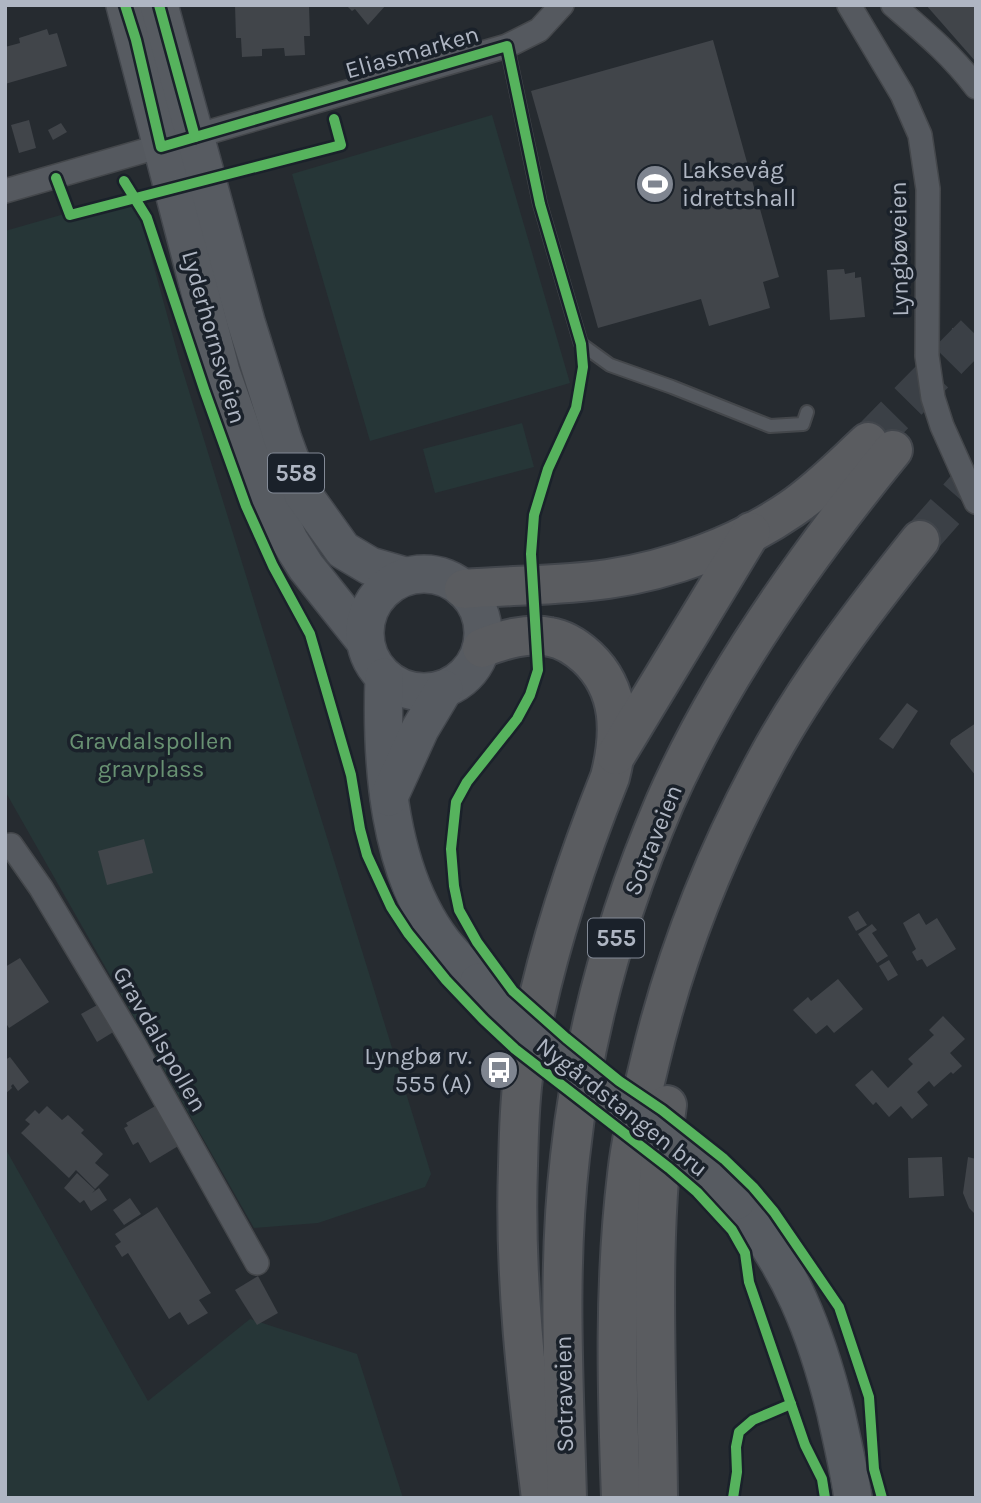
<svg xmlns="http://www.w3.org/2000/svg" width="981" height="1503" viewBox="0 0 981 1503" font-family="Karla,sans-serif">
<style>
.green{fill:#263637}
.building{fill:#41454a}
.lines{fill:none;stroke-linecap:round;stroke-linejoin:round}
.highway-tunnel{stroke:#3b4046;stroke-width:38;stroke-dasharray:38 19;stroke-linecap:butt}
.lane-casing{stroke:#44474b;stroke-width:16}
.street-casing{stroke:#44474b;stroke-width:26}
.primary-casing{stroke:#43474d;stroke-width:40}
.highway-casing{stroke:#42464c;stroke-width:42}
.lane{stroke:#55595f;stroke-width:12}
.street{stroke:#55595f;stroke-width:23}
.primary{stroke:#575b61;stroke-width:37}
.highway{stroke:#5a5c60;stroke-width:38}
.primary-bridge-casing{stroke:#43474d;stroke-width:40;stroke-linecap:butt}
.primary-bridge{stroke:#575b61;stroke-width:37}
.cycleway-casing{stroke:#1a212a;stroke-width:15}
.cycleway{stroke:#56b35d;stroke-width:10}
.labels{text-anchor:middle;stroke-width:7;stroke-linejoin:round;paint-order:stroke}
.shield{fill:#1a212a;stroke:#828995;stroke-width:2}
.shield-label{font-size:23px;font-weight:bold;fill:#afb6c3}
.street-label{font-size:24px;fill:#afb6c3;stroke:#1a212a}
.poi-label{font-size:24px;fill:#afb6c3;stroke:#1a212a;text-anchor:start}
.park-label{font-size:24px;fill:#689172;stroke:#1a212a}
</style>
<rect width="100%" height="100%" fill="#262b30"/>
<g class="green">
<path d="M492,115L570,383L370,441L292,174Z"/>
<path d="M134,194L180,362L431,1174L425,1187L318,1223L254,1228L5,791V231Z"/>
<path d="M522,423L534,467L435,493L423,449Z"/>
<path d="M5,1148L148,1401L250,1319L357,1354L403,1498H5Z"/>
</g>
<g class="building">
<path d="M235,5H309L310,36H304L305,55L285,56L284,48L262,49V56L242,57L241,38H236Z"/>
<path d="M346,5H386L368,25L355,9L352,11Z"/>
<path d="M926,5H976V62Z"/>
<path d="M47,29L49,35L57,33L67,66L5,84V47L20,43L19,38Z"/>
<path d="M713,40L779,277L763,282L770,308L709,326L701,299L598,328L531,91Z"/>
<path d="M29,120L36,148L19,153L11,125Z"/>
<path d="M61,123L67,132L53,140L48,130Z"/>
<path d="M844,269L845,274L855,272V278L861,277L865,317L830,320L827,270Z"/>
<path d="M952,328H965L963,355H950Z"/>
<path d="M907,703L918,711L893,749L879,739Z"/>
<path d="M976,723V776L950,744L951,740Z"/>
<path d="M144,839L153,873L107,885L98,851Z"/>
<path d="M858,911L867,925L856,931L848,917Z"/>
<path d="M919,913L926,925L937,918L956,949L927,967L922,959L917,961L912,952L916,949L903,923Z"/>
<path d="M872,924L877,930L872,933L888,956L877,963L858,934Z"/>
<path d="M20,958L49,1002L9,1028L5,1022V967Z"/>
<path d="M889,960L898,975L888,981L879,966Z"/>
<path d="M838,979L863,1009L834,1033L827,1025L816,1034L793,1010L808,997L811,1001Z"/>
<path d="M99,1004L115,1031L97,1042L81,1014Z"/>
<path d="M943,1016L965,1039L950,1053L962,1066L953,1074L951,1072L934,1087L929,1081L917,1092L928,1105L912,1119L901,1106L889,1117L876,1102L873,1105L855,1085L872,1070L888,1088L913,1064L908,1059L934,1035L929,1030Z"/>
<path d="M10,1057L29,1082L18,1091L13,1084L11,1086L12,1088L5,1094V1060Z"/>
<path d="M157,1105L180,1145L150,1163L138,1142L133,1145L124,1128L128,1126L126,1123Z"/>
<path d="M47,1106L62,1120L68,1115L84,1130L81,1133L103,1154L95,1163L109,1175L95,1189L76,1170L69,1178L21,1133L30,1124L25,1120L35,1110L39,1114Z"/>
<path d="M942,1157L944,1196L909,1198L908,1158Z"/>
<path d="M968,1157L976,1159V1215L969,1208L963,1193Z"/>
<path d="M77,1173L95,1190L92,1193L99,1188L107,1200L91,1211L84,1200L80,1203L64,1188Z"/>
<path d="M130,1198L141,1214L124,1225L113,1210Z"/>
<path d="M157,1207L211,1293L199,1300L208,1313L188,1325L180,1312L169,1319L128,1253L122,1257L115,1246L121,1242L115,1234Z"/>
<path d="M258,1276L278,1313L257,1325L235,1290Z"/>
</g>
<g class="lines">
<g class="highway-tunnel">
<path d="M868,442L976,332"/>
<path d="M920,540L976,476"/>
</g>
<defs>
<path id="lane" d="M507,46L540,204L581,344L610,365L672,387L770,426L803,424L807,412"/>
<g id="street">
<path d="M849,5L902,94L920,135L928,189L927,356L933,398L942,426L976,502"/>
<path d="M893,5C923,31 952,55 976,87"/>
<path d="M5,191L507,46L539,30L562,5"/>
<path d="M11,845L41,888L130,1037L257,1263"/>
</g>
<g id="primary">
<path d="M125,5L221,372L250,454L289,540L306,567L365,641"/>
<path d="M159,5L246,322L283,440L303,494L343,550L370,566L405,576"/>
<circle cx="424" cy="633" r="59"/>
<path d="M384,677C381,764 388,871 443,943C454,957 467,969 479,982"/>
<path d="M389,797L420,729L444,689"/>
<path d="M736,1201C790,1265 816,1332 836,1413C842,1441 849,1469 853,1498"/>
</g>
<g id="highway">
<path d="M464,589C511,585 561,586 608,579C670,570 739,545 791,509C819,490 843,465 868,442"/>
<path d="M482,648C503,640 527,632 550,637C563,639 577,648 587,657C622,690 621,734 610,777C572,872 540,970 524,1071C519,1102 519,1134 518,1166C514,1277 527,1388 541,1498"/>
<path d="M616,755L751,532"/>
<path d="M567,1498C564,1384 557,1270 570,1157C583,1035 617,914 665,802C720,677 807,555 893,450"/>
<path d="M621,1498C617,1390 614,1283 627,1175C631,1137 641,1099 650,1061C675,956 714,857 766,761C808,683 864,610 920,540"/>
<path d="M658,1498C657,1367 648,1234 667,1105"/>
</g>
</defs>
<use href="#lane" class="lane-casing"/>
<use href="#street" class="street-casing"/>
<use href="#primary" class="primary-casing"/>
<use href="#highway" class="highway-casing"/>
<use href="#lane" class="lane"/>
<use href="#street" class="street"/>
<use href="#primary" class="primary"/>
<use href="#highway" class="highway"/>
<defs>
<path id="primary-bridge" d="M479,982L552,1054L684,1152L736,1201"/>
</defs>
<use href="#primary-bridge" class="primary-bridge-casing"/>
<use href="#primary-bridge" class="primary-bridge"/>
<defs>
<g id="cycleway">
<path d="M125,5L136,40L161,147L507,46L540,204L581,344L583,367L576,408L548,469L534,515L531,554L538,670L530,695L517,719L467,782L456,802L451,849L454,886L459,910L477,942L513,991L566,1038L619,1081L662,1110L724,1159L753,1187L774,1212L839,1307L869,1397L874,1469L882,1498"/>
<path d="M159,5L195,137"/>
<path d="M56,178L70,215L341,145L334,119"/>
<path d="M124,181L147,218L205,392L246,506L273,566L310,634L351,775L360,829L367,855L391,907L408,933L446,980L483,1019L515,1049L669,1168L697,1192L732,1230L745,1253L749,1282L805,1445L822,1479L825,1498"/>
<path d="M733,1498L737,1472L736,1447L739,1432L753,1420L791,1404"/>
</g>
</defs>
<use href="#cycleway" class="cycleway-casing"/>
<use href="#cycleway" class="cycleway"/>
</g>
<defs>
<symbol id="stadium-disc" viewBox="-11 -11 22 22"><circle r="9.5" fill="#7f8590" stroke="#1a212a"/><path d="M0-5a6.5 5 0 1 0 0 10a6.5 5 0 1 0 0-10ZM-3.5-1.8h7v3.6h-7Z" fill="#fff"/></symbol>
<symbol id="bus-disc" viewBox="-11 -11 22 22"><circle r="9.5" fill="#7f8590" stroke="#1a212a"/><path d="M-5-6H5V4H4V6H2V4H-2V6H-4V4H-5ZM-3.5-4V0h7V-4ZM-3.5 1.2v1.5H-2V1.2ZM2 1.2v1.5H3.5V1.2Z" fill="#fff"/></symbol>
</defs>
<g fill-rule="evenodd">
<use href="#stadium-disc" x="633" y="162" width="44" height="44"/>
<use href="#bus-disc" x="477" y="1048" width="44" height="44"/>
</g>
<g class="labels">
<g class="shield">
<rect x="268" y="453.5" width="56" height="39" rx="5"/>
<rect x="588" y="918.5" width="56" height="39" rx="5"/>
</g>
<g class="shield-label">
<text x="296" y="481">558</text>
<text x="616" y="946">555</text>
</g>
<g class="street-label">
<text transform="translate(412 52) rotate(-16)" y="8">Eliasmarken</text>
<text transform="translate(899 249) rotate(-91)" y="8">Lyngbøveien</text>
<text transform="translate(214 337) rotate(74)" y="8">Lyderhornsveien</text>
<text transform="translate(653 840) rotate(-68)" y="8">Sotraveien</text>
<text transform="translate(160 1039) rotate(60)" y="8">Gravdalspollen</text>
<text transform="translate(622 1107) rotate(38)" y="8">Nygårdstangen bru</text>
<text transform="translate(564 1394) rotate(-91)" y="8">Sotraveien</text>
</g>
<g class="poi-label">
<text x="682" y="178">Laksevåg<tspan x="682" dy="28">idrettshall</tspan></text>
<text x="472" y="1064" text-anchor="end">Lyngbø rv.<tspan x="472" dy="28">555 (A)</tspan></text>
</g>
<g class="park-label">
<text x="151" y="749">Gravdalspollen<tspan x="151" dy="28">gravplass</tspan></text>
</g>
</g>
<rect width="981" height="1503" fill="none" stroke="#afb6c3" stroke-width="14"/>
</svg>
